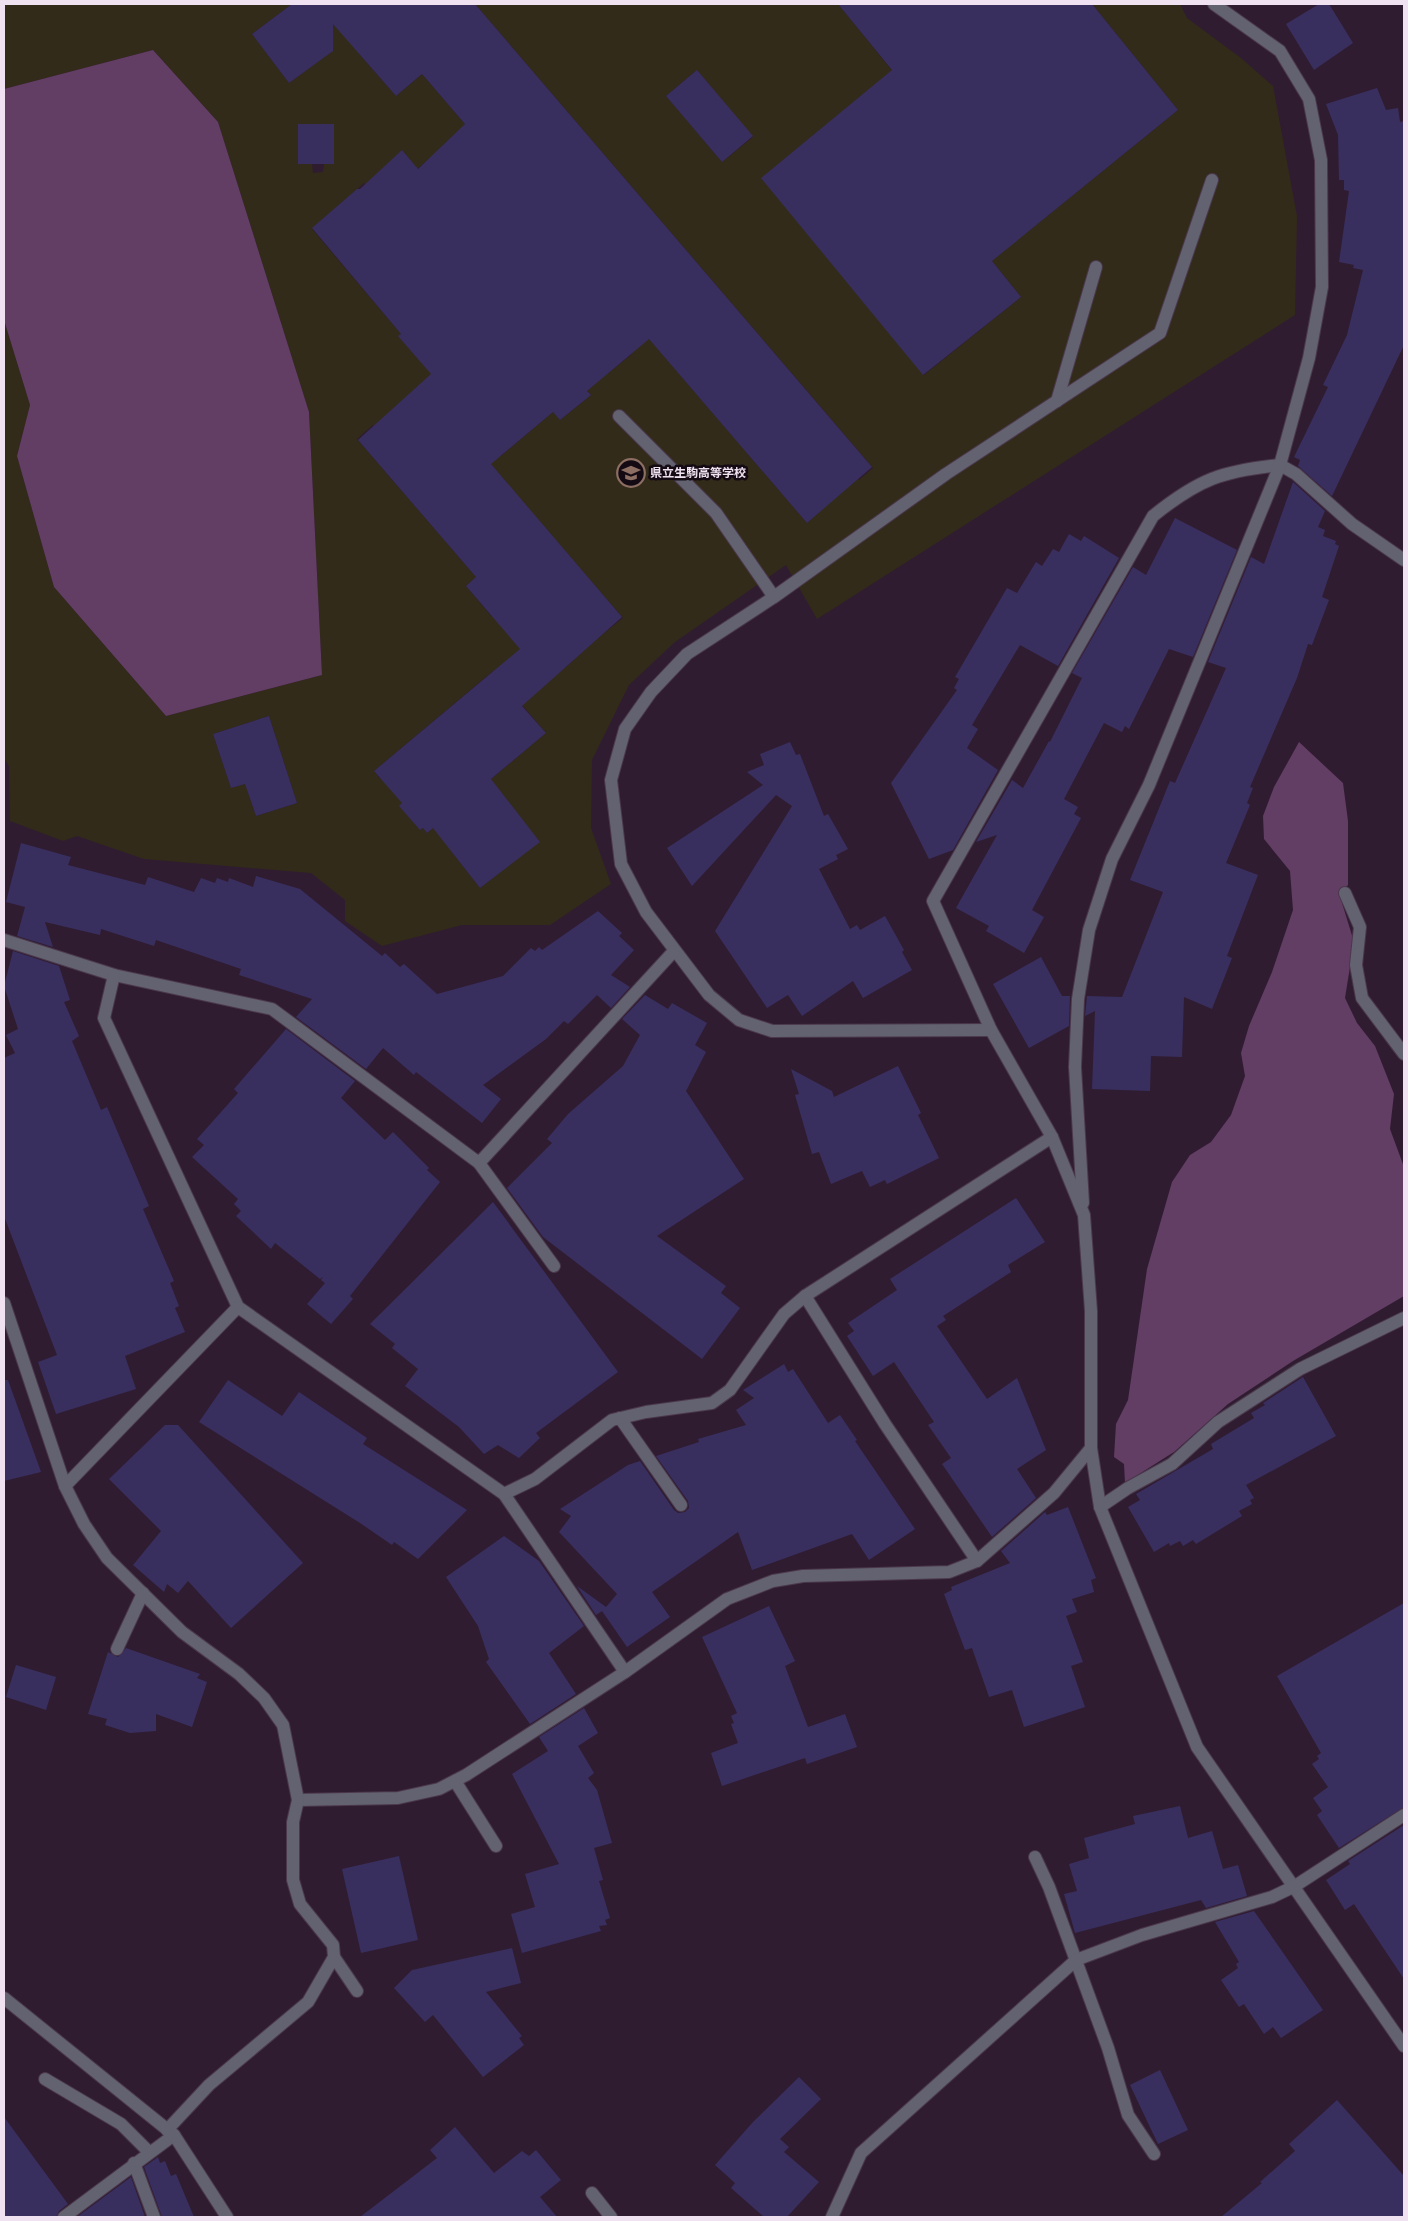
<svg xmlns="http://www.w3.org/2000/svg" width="1408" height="2221" viewBox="0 0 1408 2221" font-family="Mulish,'Noto Sans JP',sans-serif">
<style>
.education{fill:#322b1a;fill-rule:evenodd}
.green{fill:#623d64}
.building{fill:#382f5f}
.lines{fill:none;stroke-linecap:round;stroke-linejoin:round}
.lane-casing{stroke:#4b384c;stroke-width:14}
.street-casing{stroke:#4b384c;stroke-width:14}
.lane{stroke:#626270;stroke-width:12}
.street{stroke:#626270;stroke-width:12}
.labels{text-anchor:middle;stroke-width:5;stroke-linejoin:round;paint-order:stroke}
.poi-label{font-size:12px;font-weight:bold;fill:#f0e2f1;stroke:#130a13;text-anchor:start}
</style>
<rect width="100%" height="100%" fill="#301c31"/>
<path class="education" d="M4,4H292L252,34L289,83L331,52L295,4H361L386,32L360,55L396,96L422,74L807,523L856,478L859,480L873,468L475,4H838L1025,234L1178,110L1092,4H1180L1187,18L1241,58L1273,86L1297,216L1295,315L817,619L786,565L675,642L629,685L592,760L591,828L611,884L550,925H462L382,946L345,921V900L311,873L144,859L77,836L63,841L10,821L9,766L4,758V320L30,405L17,456L54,587L166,716L322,675L309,412L218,122L153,50L4,89ZM697,70L753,137L722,162L666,96ZM860,97L1021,297L924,375L762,178ZM298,124H334V164H324L323,172L313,173L312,164H298ZM450,139L459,149L447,160L438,150ZM402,150L416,167L403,178L389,163ZM431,157L486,221L458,245L403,181ZM364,183L472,310L421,354L418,351L414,354L399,336L401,334L312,229ZM538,229L559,254L506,299L485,274ZM480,232L499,253L480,270L461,249ZM560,254L578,275L557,294L541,276L550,268L548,265ZM592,273L641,331L632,339L634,342L627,348L632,354L607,374L603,370L582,389L560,364L534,385L555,410L501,456L480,431L470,439L458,424L467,416L426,367L479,322L520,370L546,348L526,324L580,279L582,282ZM535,276L552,297L544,304L526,284ZM524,324L543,348L520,368L500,344ZM560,365L581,391L585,388L591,395L560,420L554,413L556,410L536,385ZM421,384L623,618L573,658L574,660L559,673L502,607L491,616L466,586L476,577L357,439L373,425L376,428L408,399L406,397ZM493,671L546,733L427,833L423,828L420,830L400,806L405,798L386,774L380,779L374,771ZM269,716L297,803L256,816L245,784L231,788L213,734ZM522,820L539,841L480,888L451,851L483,825L495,840Z"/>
<g class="green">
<path d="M153,50L218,122L309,412L322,675L166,716L54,587L17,456L30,405L4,320V89Z"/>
<path d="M1299,742L1343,783L1348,821V885L1339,893L1354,942L1345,998L1357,1023L1375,1046L1394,1094L1390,1129L1404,1167V1296L1293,1361L1228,1404L1174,1452L1125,1483L1124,1464L1114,1457L1116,1424L1128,1400L1147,1269L1172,1182L1190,1155L1211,1142L1231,1115L1245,1076L1241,1053L1249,1026L1272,972L1293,910L1290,871L1264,839L1263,816L1274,787Z"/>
</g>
<g class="building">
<path d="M292,4H475L872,467L807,523L649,339L587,391L591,395L560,420L553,412L491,464L622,617L522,706L546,733L491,779L540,842L480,888L433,828L427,833L423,828L420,830L399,806L402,803L374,771L520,649L466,586L476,577L358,440L431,374L398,336L401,334L312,228L357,189H360L402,150L418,169L465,124L422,74L396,96L333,24V51L289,83L252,34Z"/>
<path d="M838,4H1092L1178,110L992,261L1021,297L923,375L761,178L892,70Z"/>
<path d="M1319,4H1329L1353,43L1314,70L1286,24Z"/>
<path d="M697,70L753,136L722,162L666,96Z"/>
<path d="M1377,88L1386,110L1398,108L1400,122L1404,121V345L1332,496L1298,466L1300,460L1294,457L1328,387L1323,385L1347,335L1363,270L1353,268L1354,265L1339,262L1349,191L1344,190V180H1339L1338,135L1326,104Z"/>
<rect x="298" y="124" width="36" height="40"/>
<path d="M1293,482L1325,511L1318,527L1325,530L1323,536L1336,541L1335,544L1339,546L1322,597L1329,600L1312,645L1308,644L1297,678L1250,787L1253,788L1247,803L1250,805L1226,863L1258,875L1227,956L1232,958L1212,1009L1184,997L1182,1057L1151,1056L1150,1091L1092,1089L1095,1011L1085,1016L1087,996L1122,997L1163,892L1130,880L1170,781L1175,783L1226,668L1208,662L1251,557L1264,564Z"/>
<path d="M1175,518L1237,550L1193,657L1169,649L1129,729L1125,726L1122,732L1104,723L1064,799L1078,807L1074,814L1081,818L1032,910L1044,917L1024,953L986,931L989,926L956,908L997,835L976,842L1012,780L1023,788L1049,741L1050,742L1082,678L1072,673L1133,567L1146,575Z"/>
<path d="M1069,534L1081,541L1084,536L1119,558L1058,666L1020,645L972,725L978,729L967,748L998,770L953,850L929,859L891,783L957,690L954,688L959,679L955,677L1007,588L1017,593L1036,562L1042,566L1053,549L1059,552Z"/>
<path d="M269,716L297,803L256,816L245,784L231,788L213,734Z"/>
<path d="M790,742L796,755L800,754L824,816L828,814L848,849L836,855L838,859L819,869L850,929L857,925L860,930L885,916L904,950L902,952L912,970L863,998L853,981L802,1016L788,995L767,1008L715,931L792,806L776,795L692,886L667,848L763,785L747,772L764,765L760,754Z"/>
<path d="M21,843L71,857L68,865L145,885L148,877L194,892L201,878L215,883L217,878L228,882L229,878L253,887L256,876L300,889L382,956L385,953L400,967L404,964L437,994L503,976L531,948L535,951L539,947L542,950L598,911L622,933L619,936L634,950L611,975L630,987L611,1008L597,995L568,1024L564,1021L546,1039L483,1085L501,1099L482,1123L416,1072L414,1075L383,1048L366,1069L296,1017L312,999L239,975L241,969L156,940L154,946L101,929L100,935L45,922L53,947L17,936L25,907L6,902Z"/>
<path d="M13,951L59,966L70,1000L64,1002L79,1036L72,1041L101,1110L107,1107L149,1206L143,1209L174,1281L170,1283L179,1306L175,1308L185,1332L125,1356L136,1389L56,1414L38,1362L57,1355L4,1216V1058L15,1053L6,1035L18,1029L4,986Z"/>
<path d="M1041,957L1062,996H1070L1069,1026L1029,1048L993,984Z"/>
<path d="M645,995L668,1009L672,1003L707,1023L695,1045L706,1052L686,1091L744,1179L657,1236L726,1286L721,1293L740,1308L702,1359L543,1237L507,1188L552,1143L547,1139L568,1114L623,1066L640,1035L622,1019Z"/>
<path d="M286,1029L355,1081L341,1098L385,1140L393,1132L429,1168L427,1170L440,1182L350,1296L353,1299L331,1324L307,1304L325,1283L321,1280L323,1277L320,1279L275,1243L271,1249L236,1216L241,1211L234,1204L238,1199L192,1157L204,1145L197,1139L238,1093L234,1089Z"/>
<path d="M898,1066L921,1113L918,1115L939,1158L887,1184L885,1180L870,1187L862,1171L831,1184L819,1152L812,1154L795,1095L799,1094L791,1069L832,1091L834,1097Z"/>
<path d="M1016,1198L1045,1242L1008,1265L1011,1272L943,1316L946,1320L937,1326L987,1399L1017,1378L1046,1450L1017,1469L1036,1498L992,1537L942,1464L951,1458L928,1425L934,1422L894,1362L873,1376L847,1336L854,1331L848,1323L897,1290L890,1279Z"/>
<path d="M493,1202L618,1372L536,1433L540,1438L519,1458L498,1445L484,1454L459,1427L405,1386L418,1369L392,1348L395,1344L370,1324Z"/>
<path d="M784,1364L788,1372L793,1369L828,1423L840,1415L857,1440L855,1441L915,1529L869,1560L852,1534L752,1570L738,1532L652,1592L670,1617L627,1647L602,1611L605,1609L596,1615L577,1586L606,1607L617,1594L559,1532L571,1516L560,1509L628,1465L640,1461L674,1510L678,1513L685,1512L689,1508L688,1501L656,1456L699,1442L698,1439L746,1425L736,1410L754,1398L743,1390Z"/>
<path d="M1303,1377L1336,1436L1246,1485L1254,1498L1250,1500L1252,1504L1239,1511L1242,1516L1196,1544L1193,1540L1183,1546L1180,1541L1170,1546L1169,1543L1154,1552L1128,1507L1140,1500L1136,1494L1213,1449L1211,1444L1254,1418L1251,1413L1265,1405L1263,1403Z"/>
<path d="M4,1380H8L41,1472L4,1481Z"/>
<path d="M228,1380L282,1416L299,1392L367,1438L363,1444L467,1510L418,1559L394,1542L392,1545L360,1523L199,1422Z"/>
<path d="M165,1425H178L303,1563L231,1628L188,1581L178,1593L167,1584L164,1592L133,1565L161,1531L109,1479Z"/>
<path d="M1068,1507L1096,1578L1091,1580L1094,1592L1072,1599L1077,1612L1066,1616L1083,1662L1071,1666L1085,1707L1024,1727L1012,1690L989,1697L972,1648L965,1650L944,1594L952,1590L951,1587L1010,1563L1001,1551L1045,1512L1047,1515Z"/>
<path d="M504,1536L539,1561L584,1626L549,1653L576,1694L530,1724L486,1662L489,1659L478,1626L446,1577Z"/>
<path d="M1404,1603V1807L1339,1848L1317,1815L1322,1811L1313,1798L1328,1787L1312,1764L1319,1759L1317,1756L1321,1753L1277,1676Z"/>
<path d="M769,1606L795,1661L785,1666L808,1727L845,1714L857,1747L807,1764L805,1758L722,1786L711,1753L738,1743L731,1724L734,1723L731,1716L737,1713L702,1637Z"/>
<path d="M126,1648L200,1674L197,1678L207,1682L192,1727L156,1714V1731L130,1733L105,1725L107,1719L88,1714L108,1652L118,1657Z"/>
<path d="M16,1665L56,1677L46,1710L6,1697Z"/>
<path d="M584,1708L598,1733L578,1746L594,1773L588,1778L597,1790L612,1843L594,1848L603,1880L599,1881L610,1918L605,1920L607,1925L599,1926L601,1931L522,1953L511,1914L535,1907L525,1874L559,1864L512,1774L548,1751L539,1737Z"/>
<path d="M1180,1806L1188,1838L1212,1831L1223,1869L1238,1865L1247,1896L1206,1908L1201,1900L1075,1933L1064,1894L1077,1891L1069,1864L1089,1858L1084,1838L1135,1824L1133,1816Z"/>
<path d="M1404,1825V1979L1354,1904L1345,1910L1326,1880L1350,1864L1348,1861Z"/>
<path d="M399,1856L418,1940L361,1953L342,1869Z"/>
<path d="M1254,1911L1323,2010L1281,2038L1273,2027L1264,2034L1244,2004L1239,2007L1221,1980L1238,1968L1236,1964L1239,1962L1215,1922Z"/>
<path d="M512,1948L521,1983L486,1992L522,2036L519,2038L524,2045L483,2077L433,2015L425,2022L394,1988L412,1970Z"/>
<path d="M1160,2070L1188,2130L1158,2144L1130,2085Z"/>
<path d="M799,2077L821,2099L780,2139L789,2147L784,2152L819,2182L787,2217H764L731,2188L735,2183L715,2165L753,2122Z"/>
<path d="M1337,2100L1404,2176V2217H1221L1262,2183L1260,2182L1295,2151L1289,2144Z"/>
<path d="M4,2117L68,2204L59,2211L56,2217H4Z"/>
<path d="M455,2127L494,2173L522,2151L529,2156L536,2150L561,2180L540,2197L557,2217H360L437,2158L430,2150Z"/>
<path d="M158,2157L160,2163L165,2161L171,2176L176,2174L194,2217H162L144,2167Z"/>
<path d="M131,2177L145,2217H77Z"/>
</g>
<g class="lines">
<defs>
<g id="lane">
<path d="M1057,401L1096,267"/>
<path d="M619,416L716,513L774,597L946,474L1160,333L1212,180"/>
<path d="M1280,465L1296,474L1352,524L1404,560"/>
<path d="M1345,893L1360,927L1356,965L1362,998L1404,1054"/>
<path d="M620,1418L681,1505"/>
<path d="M117,1649L143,1593"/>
<path d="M455,1781L496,1846"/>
<path d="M298,1800L398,1798L439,1789L466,1775L625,1672L727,1599L773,1581L803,1576L949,1572L977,1561L1054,1493L1091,1448"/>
<path d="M1035,1857L1049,1887L1108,2048L1128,2115L1154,2154"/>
<path d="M45,2079L121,2124L149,2152"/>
<path d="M134,2163L154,2217"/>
<path d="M64,2217L174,2135"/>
</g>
<g id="street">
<path d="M1280,465C1222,471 1199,479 1153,516L933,901L991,1030L1052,1137L1084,1215L1091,1311V1448L1100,1507L1197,1747L1404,2046"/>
<path d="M774,597L687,654L651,692L625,729L611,780L621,864L646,912L709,995L739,1020L772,1031L991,1030"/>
<path d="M4,940L114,975L272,1009L479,1163L674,951"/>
<path d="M114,975L104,1018L238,1307L504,1494L625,1672"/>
<path d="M479,1163L554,1266"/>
<path d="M1083,1203L1075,1067L1078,999L1089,930L1112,859L1149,785L1280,465L1309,358L1322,287L1321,160L1309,99L1280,51L1214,4"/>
<path d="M805,1296L885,1424L977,1561"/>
<path d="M4,1303L65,1486L84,1524L107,1558L182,1632L239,1674L264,1698L283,1725L298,1800L293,1822V1880L300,1904L333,1945L334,1957L308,2002L209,2085L167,2130"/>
<path d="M65,1486L238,1307"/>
<path d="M504,1494L535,1479L612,1420L646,1412L712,1403L730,1390L784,1314L805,1296L1052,1137"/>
<path d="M1100,1507L1128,1488L1172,1464L1218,1422L1300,1369L1404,1318"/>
<path d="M334,1957L357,1991"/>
<path d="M4,1998L174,2135L227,2217"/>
<path d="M592,2193L611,2217"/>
<path d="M832,2217L861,2153L1076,1960L1142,1935L1272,1897L1295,1886L1404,1815"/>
</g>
</defs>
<use href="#lane" class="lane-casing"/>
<use href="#street" class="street-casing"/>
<use href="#lane" class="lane"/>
<use href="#street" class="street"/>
</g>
<defs>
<symbol id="school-ring" viewBox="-11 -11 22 22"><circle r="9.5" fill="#130a13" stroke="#8d6e63" stroke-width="1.5"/><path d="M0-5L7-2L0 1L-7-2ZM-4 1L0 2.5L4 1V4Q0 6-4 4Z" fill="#8d6e63"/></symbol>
</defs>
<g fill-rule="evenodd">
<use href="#school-ring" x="615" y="457" width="32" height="32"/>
</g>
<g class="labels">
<g class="poi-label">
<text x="650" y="477">県立生駒高等学校</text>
</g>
</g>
<rect width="1408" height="2221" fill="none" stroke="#f0e2f1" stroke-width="10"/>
</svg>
